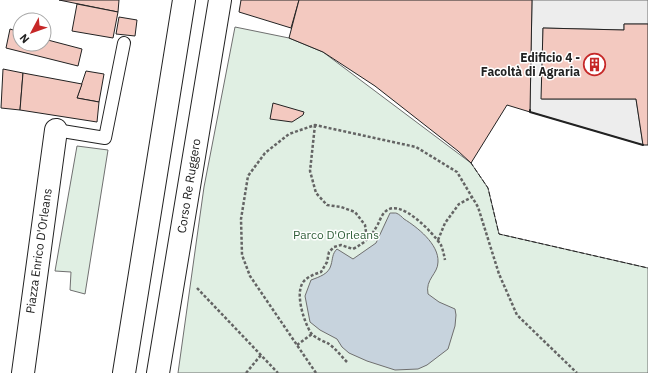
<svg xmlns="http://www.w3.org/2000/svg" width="648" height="373" viewBox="0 0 648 373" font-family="'IBM Plex Sans',sans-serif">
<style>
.green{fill:#e0efe3;stroke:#6f6f6f}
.parking{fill:#ededed;stroke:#6f6f6f}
.water{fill:#c7d3dd;stroke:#6f6f6f}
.building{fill:#f3c9c0;stroke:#222}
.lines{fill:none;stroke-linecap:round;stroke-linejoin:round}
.service-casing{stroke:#222;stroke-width:14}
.minor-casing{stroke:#222;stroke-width:24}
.secondary-casing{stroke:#222;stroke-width:24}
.path{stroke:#646464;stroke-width:2.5;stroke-dasharray:3 2;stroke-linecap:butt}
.service{stroke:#fff;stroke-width:12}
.minor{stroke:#fff;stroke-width:22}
.secondary{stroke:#fff;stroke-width:22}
.fence{stroke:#222;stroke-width:1;stroke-dasharray:5 2;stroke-linecap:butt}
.wall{stroke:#222;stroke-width:2}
.labels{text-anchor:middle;stroke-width:3;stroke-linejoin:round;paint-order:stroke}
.poi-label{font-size:12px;font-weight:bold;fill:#222;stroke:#fff;text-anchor:end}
.street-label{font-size:12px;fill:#222;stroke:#fff}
.park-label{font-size:12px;fill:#2f5e38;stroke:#fff}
</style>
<rect width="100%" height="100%" fill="#fff"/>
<g class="green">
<path d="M235,27L289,38L323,52L471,163L488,188L499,234L648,268V373H178L204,187Z"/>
<path d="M77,146L108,150L85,294L70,290L71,272L55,271Z"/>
</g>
<path class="parking" d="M532,0H648V24H624V30L543,28L542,99H636L643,145L530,112Z"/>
<path class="water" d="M390,213C390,213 396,213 396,213C399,214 402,217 404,219C417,227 439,244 438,262C438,274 425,279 428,294L439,302L455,309L456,315L455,326L448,349L427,365L418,369L395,370L367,361L349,353L342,347L337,339L320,330L310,322L305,296L311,280C319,277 329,274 331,265C333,258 332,254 337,249L353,259L376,243Z"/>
<g class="building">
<path d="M59,0H119L118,12Z"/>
<path d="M241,0H299L291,28L239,12Z"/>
<path d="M299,0H532L530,112L507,105L471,163L458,151L375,86L323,52L289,38Z"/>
<path d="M77,4L118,12L113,38L72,31Z"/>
<path d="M119,17L137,20L135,36L116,34Z"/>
<path d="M624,24H648V145H643L636,99H541L543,28L624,30Z"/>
<path d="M10,29L20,32V44H44V39L82,49L78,66L6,48Z"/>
<path d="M3,69L23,73L20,110L1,108Z"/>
<path d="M86,71L104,74L99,102L77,98Z"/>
<path d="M23,73L82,84L77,98L99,102L97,122L20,110Z"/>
<path d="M273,103L304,112L303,115L292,122L270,119Z"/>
</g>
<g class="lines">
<defs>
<path id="service" d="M56,130L105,138L124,43"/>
<path id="minor" d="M23,373L56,130"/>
<g id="secondary">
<path d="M124,373L184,0"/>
<path d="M158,373L220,0"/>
</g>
</defs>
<use href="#service" class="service-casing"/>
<use href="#minor" class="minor-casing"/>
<use href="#secondary" class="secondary-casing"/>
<g class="path">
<path d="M315,125L310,171L316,193L327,205L341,207L355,212L365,225L367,239"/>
<path d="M438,240L445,223L459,204L472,197"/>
<path d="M197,288L278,373"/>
<path d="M297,345L312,334"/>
<path d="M347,362C341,356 336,349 329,344C324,341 316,339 311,333C304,322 294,292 304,281C309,276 315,274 321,272L327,262L329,252L334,247L341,245L353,249C366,242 371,237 378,224C380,220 382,214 386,211C401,198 433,233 441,245C443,250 444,255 445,260"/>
<path d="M246,373L261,355"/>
<path d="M316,373L250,276L242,255L241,219L248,176L265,153L289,134L315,125L416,147L457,172L478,207L499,274L517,315L577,373"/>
</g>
<use href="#service" class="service"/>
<use href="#minor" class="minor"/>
<use href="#secondary" class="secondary"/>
<path class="fence" d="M471,162V163L488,188L499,234L648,268"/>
<path class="wall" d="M530,110V112L643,145"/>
</g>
<defs>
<symbol id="building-ring" viewBox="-11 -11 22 22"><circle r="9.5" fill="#fff" stroke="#c62828" stroke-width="1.5"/><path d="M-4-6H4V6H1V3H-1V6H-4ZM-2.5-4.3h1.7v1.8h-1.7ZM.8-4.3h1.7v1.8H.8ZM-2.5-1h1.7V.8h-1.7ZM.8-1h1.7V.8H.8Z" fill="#c62828"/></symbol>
</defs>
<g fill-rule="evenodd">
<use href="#building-ring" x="582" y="52" width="25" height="25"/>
</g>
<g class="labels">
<g class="poi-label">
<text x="580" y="62">Edificio 4 -<tspan x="580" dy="14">Facoltà di Agraria</tspan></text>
</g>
<g class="street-label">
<text transform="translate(189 186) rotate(-81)" y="4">Corso Re Ruggero</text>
<text transform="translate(39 251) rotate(-82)" y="4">Piazza Enrico D'Orleans</text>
</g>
<g class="park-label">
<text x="336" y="239">Parco D'Orleans</text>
</g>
</g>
<g transform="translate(32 32) rotate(229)"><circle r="19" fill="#ffffff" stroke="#a7a7a7"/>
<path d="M0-3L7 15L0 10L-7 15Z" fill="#c62828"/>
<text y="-6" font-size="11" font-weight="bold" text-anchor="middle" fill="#222222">N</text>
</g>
</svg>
